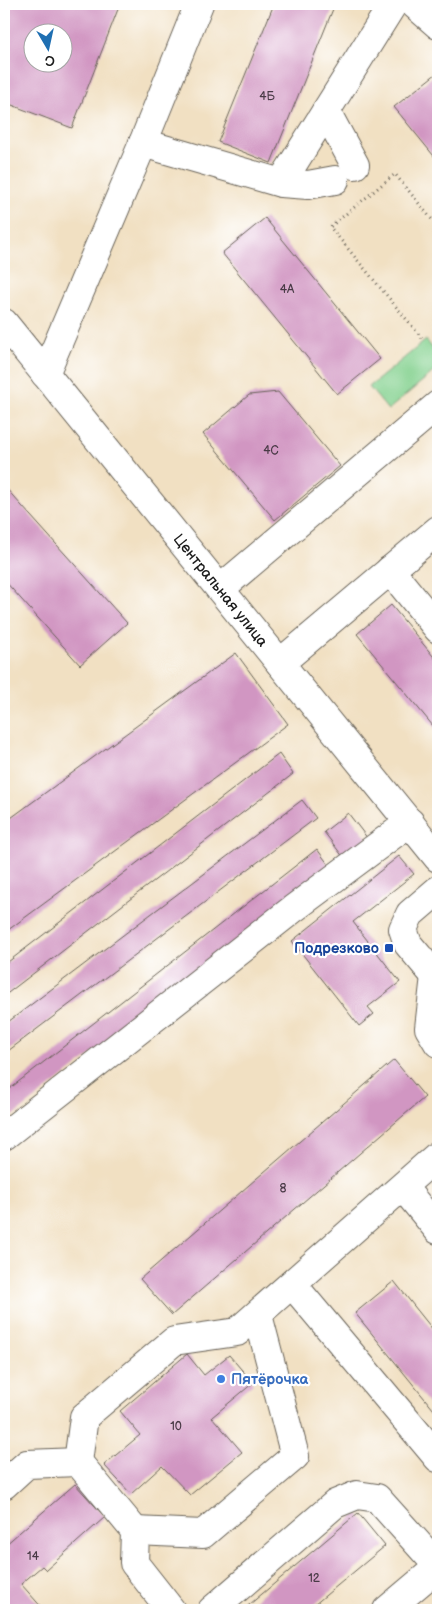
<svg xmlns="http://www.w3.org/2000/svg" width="442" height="1614" viewBox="0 0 442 1614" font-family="'Balsamiq Sans',sans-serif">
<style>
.green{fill:#84d18f;stroke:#507656}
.building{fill:#d196c2;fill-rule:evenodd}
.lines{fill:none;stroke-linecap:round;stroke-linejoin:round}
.minor-casing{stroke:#676156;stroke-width:30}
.path{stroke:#676156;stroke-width:3;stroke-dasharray:1 4;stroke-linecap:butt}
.minor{stroke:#fff;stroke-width:28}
.transit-dot{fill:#1a4fb4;stroke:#fff;stroke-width:2}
.shop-dot{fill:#3f7fe0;stroke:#fff;stroke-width:2}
.labels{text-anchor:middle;stroke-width:4.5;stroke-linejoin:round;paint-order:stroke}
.number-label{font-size:12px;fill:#493a46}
.street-label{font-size:15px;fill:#1c1c1c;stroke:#fff}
.transit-label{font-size:15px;font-weight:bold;fill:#164399;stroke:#fff;text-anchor:end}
.shop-label{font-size:15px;font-weight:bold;fill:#366cbe;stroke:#fff;text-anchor:start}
</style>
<rect width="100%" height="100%" fill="#fff"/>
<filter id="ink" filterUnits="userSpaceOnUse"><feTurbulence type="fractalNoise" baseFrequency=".02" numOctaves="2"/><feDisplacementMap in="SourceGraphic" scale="10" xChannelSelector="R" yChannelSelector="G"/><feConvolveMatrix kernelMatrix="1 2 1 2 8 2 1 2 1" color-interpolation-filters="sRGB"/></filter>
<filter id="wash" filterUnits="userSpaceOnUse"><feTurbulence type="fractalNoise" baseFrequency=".0096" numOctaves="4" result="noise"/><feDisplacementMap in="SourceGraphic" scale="20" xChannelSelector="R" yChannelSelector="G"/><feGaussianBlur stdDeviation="1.12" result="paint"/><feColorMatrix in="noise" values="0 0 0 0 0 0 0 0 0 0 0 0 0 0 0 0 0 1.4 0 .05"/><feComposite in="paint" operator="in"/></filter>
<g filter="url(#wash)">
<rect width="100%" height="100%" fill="#f1e0c2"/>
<path class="green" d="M426,340L438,355V368L388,410L369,387Z"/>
<g id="blocks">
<g class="building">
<path d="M4,4H120L72,128L4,102ZM32,32H62V62H32Z"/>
<path d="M274,4H335L271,163L218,142Z"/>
<path d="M437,73L438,74V161L394,107Z"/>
<path d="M265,218L380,359L337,394L222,253Z"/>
<path d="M278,392L340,466L275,520L203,434L249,395Z"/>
<path d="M4,486L127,623L80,665L4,580Z"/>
<path d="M391,605L438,662V732L357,634Z"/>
<path d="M236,653L288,724L4,933V823Z"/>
<path d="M279,754L293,774L4,996V965Z"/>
<path d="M302,800L316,818L4,1054V1025Z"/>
<path d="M348,813L368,839L344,858L324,832Z"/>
<path d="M317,849L331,868L4,1123V1093Z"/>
<path d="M399,856L414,874L353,922L400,982L368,1007L374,1014L359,1026L292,941Z"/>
<path d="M394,1060L425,1097L172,1315L140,1279Z"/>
<path d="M394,1281L438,1336V1415L355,1313Z"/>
<path d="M187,1354L204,1375L229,1355L253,1383L212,1417L242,1452L190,1495L162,1466L131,1494L104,1465L140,1435L120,1411Z"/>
<path d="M75,1484L105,1517L46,1570L42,1566L21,1584L44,1610H4V1546Z"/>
<path d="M358,1513L385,1546L308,1610H243Z"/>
</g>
</g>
</g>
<g filter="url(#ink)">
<use href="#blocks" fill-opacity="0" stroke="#676156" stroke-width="1"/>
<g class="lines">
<defs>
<g id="minor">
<path d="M414,4L438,25"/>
<path d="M326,111L355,165"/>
<path d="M143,143L281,183L308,185L335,180"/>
<path d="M281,183L393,4"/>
<path id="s1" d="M4,323L438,858"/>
<path d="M45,374L143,143L199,4"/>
<path d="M390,570L438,629"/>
<path d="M220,589L438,405"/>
<path d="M280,663L438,530"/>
<path d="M435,976L408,944L403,929L410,914L438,890"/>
<path d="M435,976L429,1028L438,1043"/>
<path d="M4,1136L293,909L410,822"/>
<path d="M403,1187L438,1230"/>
<path d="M293,1285L438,1458"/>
<path d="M78,1462L135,1531L134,1563L171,1610"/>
<path d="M4,1485L27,1464L78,1462L84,1417L174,1341L237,1332L438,1155"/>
<path d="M135,1531L203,1534L295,1456L258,1315"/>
<path d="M212,1610L335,1504L357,1495L377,1498L438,1566"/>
<path d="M387,1610L438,1567"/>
</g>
</defs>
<use href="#minor" class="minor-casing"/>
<path class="path" d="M422,338L330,227L395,174L438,227"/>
<use href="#minor" class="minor"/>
</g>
</g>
<rect class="transit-dot" x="384" y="943" width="10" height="10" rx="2.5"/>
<circle class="shop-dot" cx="221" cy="1379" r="5"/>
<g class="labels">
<g class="number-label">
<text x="267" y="100">4Б</text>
<text x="287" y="293">4А</text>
<text x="271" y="454">4С</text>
<text x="283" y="1192">8</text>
<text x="176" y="1430">10</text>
<text x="33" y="1560">14</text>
<text x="314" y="1582">12</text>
</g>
<g class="street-label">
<text dy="5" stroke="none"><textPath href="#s1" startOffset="344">Центральная улица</textPath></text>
</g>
<g class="transit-label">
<text x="379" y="953">Подрезково</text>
</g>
<g class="shop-label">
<text x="231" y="1384">Пятёрочка</text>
</g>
</g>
<rect width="442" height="1614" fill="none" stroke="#fff" stroke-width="20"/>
<g transform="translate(48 48) rotate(171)"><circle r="24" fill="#ffffff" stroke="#a4a4a4"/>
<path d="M0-4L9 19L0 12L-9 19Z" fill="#1f6fb2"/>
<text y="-8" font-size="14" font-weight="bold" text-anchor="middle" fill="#1c1c1c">С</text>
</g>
</svg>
